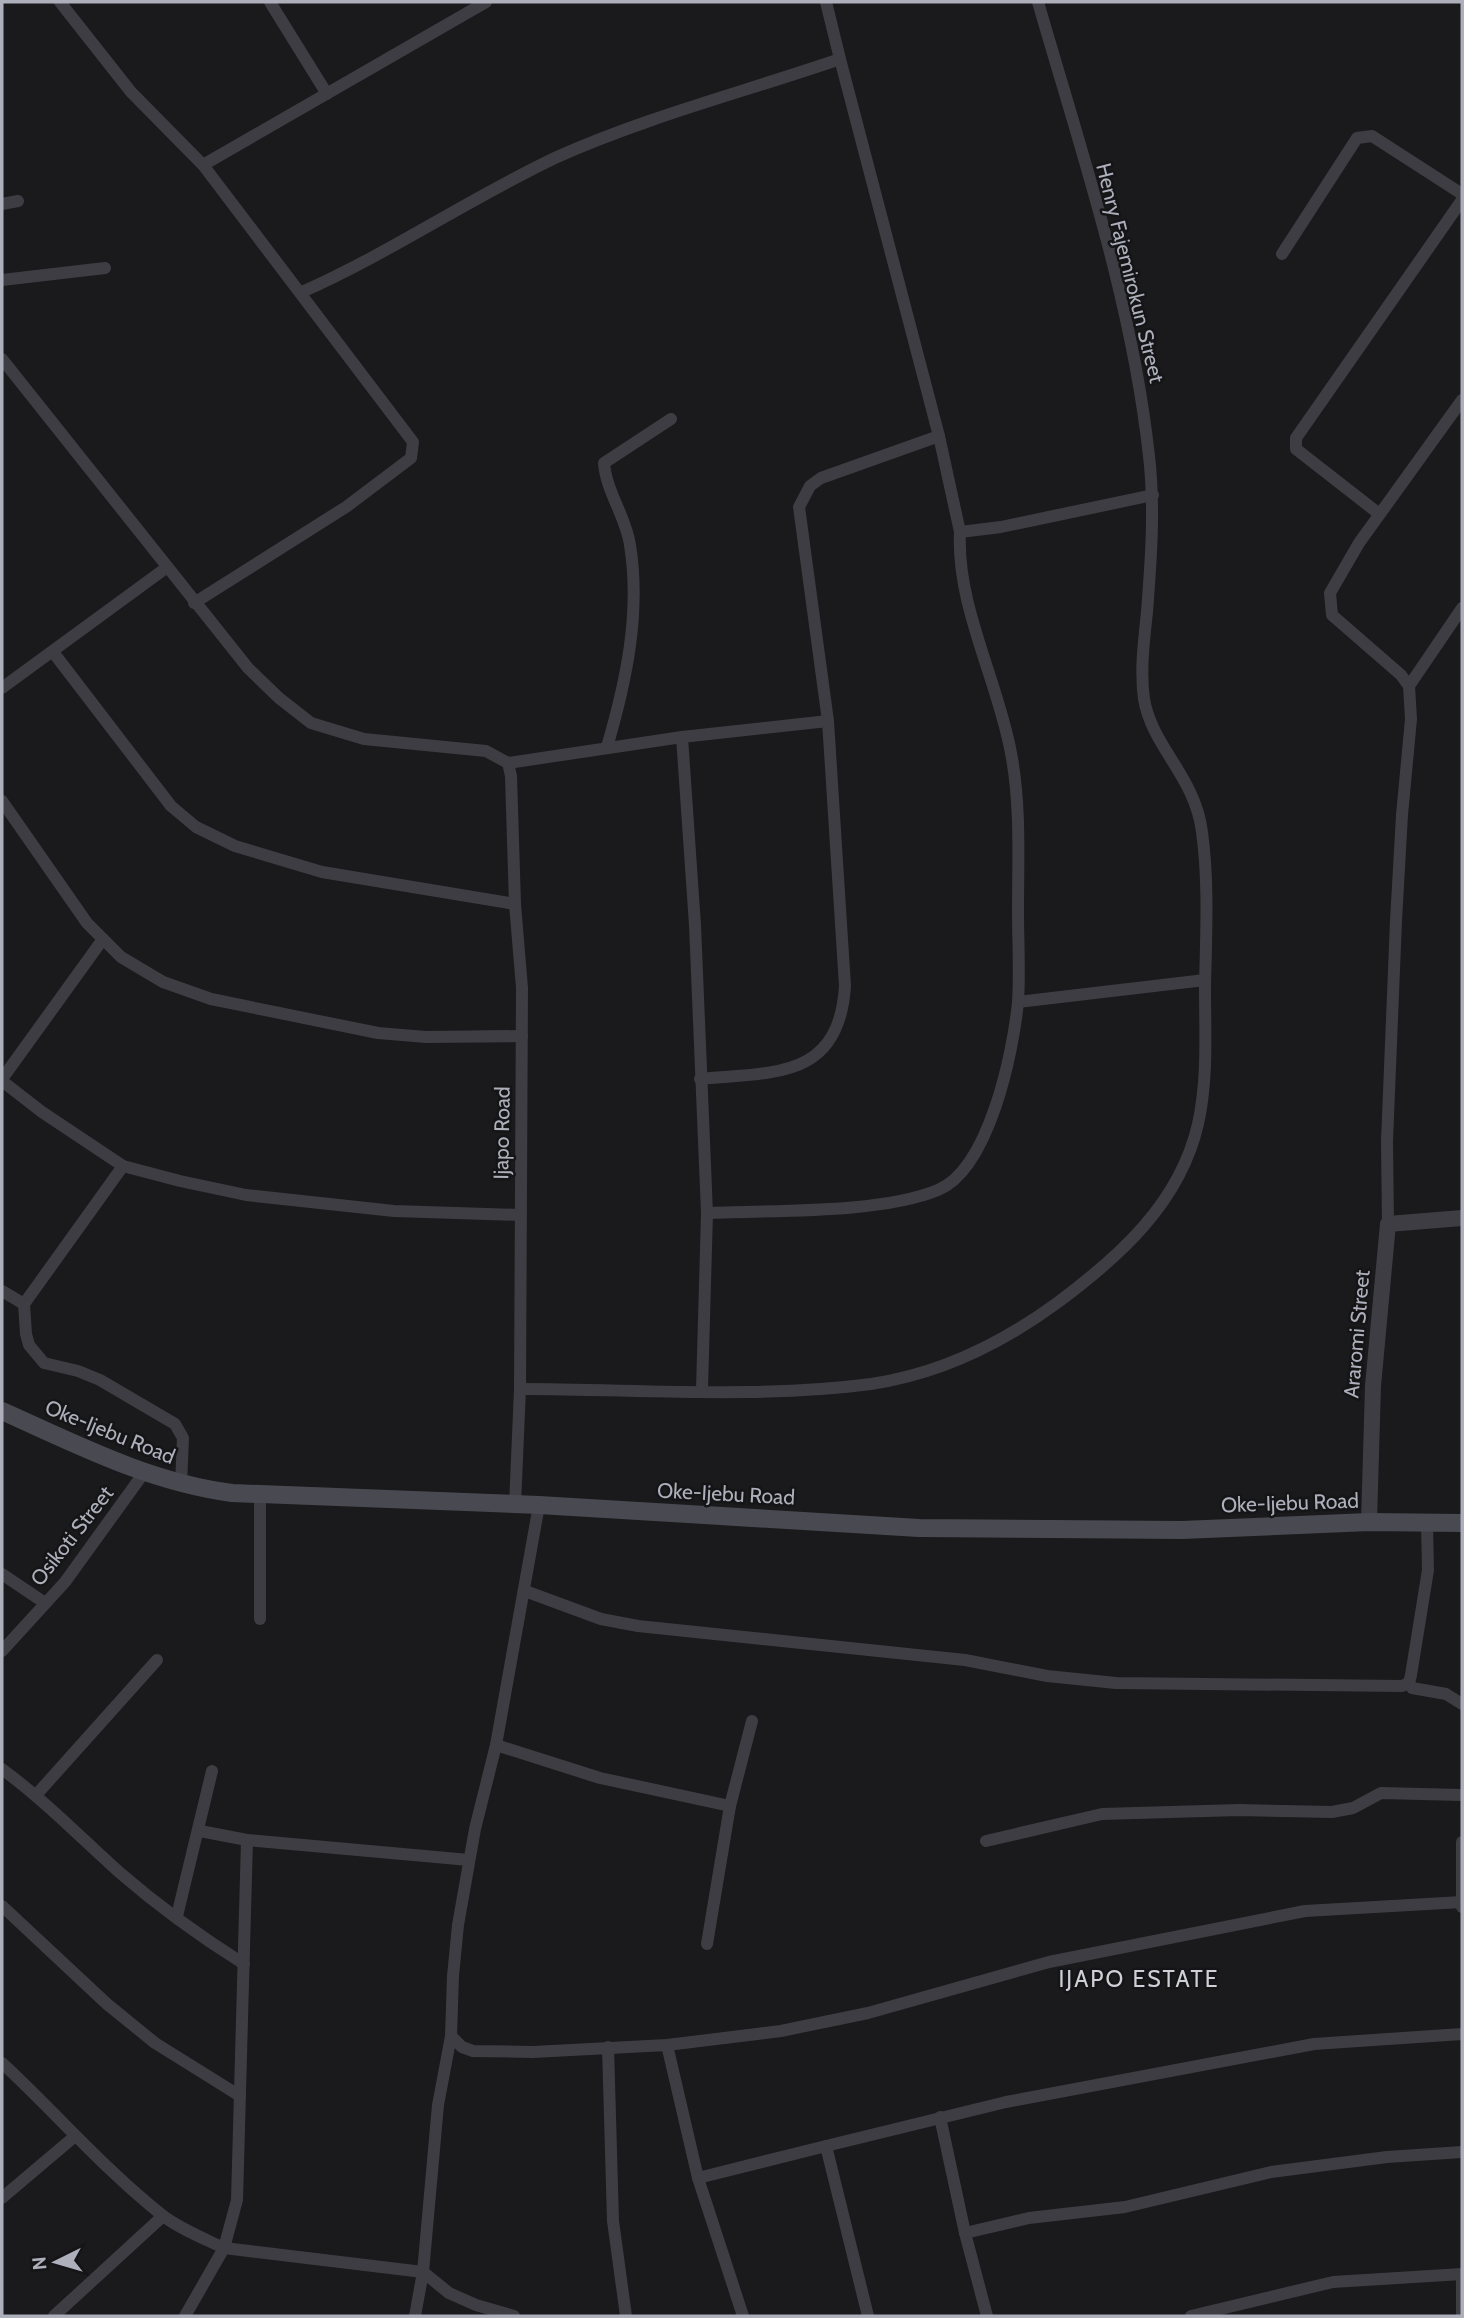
<svg xmlns="http://www.w3.org/2000/svg" width="1464" height="2318" viewBox="0 0 1464 2318" font-family="Cabin,sans-serif">
<style>
.lines{fill:none;stroke-linecap:round;stroke-linejoin:round}
.minor{stroke:#3d3d43;stroke-width:12}
.tertiary{stroke:#3d3d43;stroke-width:16}
.secondary{stroke:#494a51;stroke-width:18}
.labels{text-anchor:middle;stroke-width:5;stroke-linejoin:round;paint-order:stroke}
.street-label{font-size:21px;fill:#adafbb;stroke:#151517}
.neighbourhood-label{font-size:23px;letter-spacing:2px;fill:#cecfd7;stroke:#151517}
</style>
<rect width="100%" height="100%" fill="#1a1a1c"/>
<g class="lines">
<g class="minor">
<path d="M60,2L131,92L203,165L413,442L411,458L346,507L194,603"/>
<path d="M270,2L327,94"/>
<path d="M840,59L939,436L960,532L1001,527L1153,495"/>
<path d="M203,165L486,2"/>
<path d="M2,204L18,201"/>
<path d="M1282,254L1357,138L1372,136L1462,194"/>
<path d="M2,280L105,268"/>
<path d="M302,292C390,253 470,198 557,157C646,117 747,91 840,59L826,2"/>
<path d="M2,359L248,668L279,698L311,723L364,739L486,751L508,763L682,737"/>
<path d="M1378,513L1296,449V438L1462,200"/>
<path d="M53,652L171,806L196,827L235,846L322,872L515,904"/>
<path d="M1409,686L1462,608"/>
<path d="M2,688L166,568"/>
<path d="M607,747C626,682 641,613 630,545C626,517 606,491 604,463L671,419"/>
<path d="M508,763L511,776L515,904L522,988L520,1389L515,1505"/>
<path d="M2,801L87,923L121,957L163,982L211,999L378,1033L426,1037L522,1036"/>
<path d="M1018,1002L1205,980"/>
<path d="M2,1079L103,939"/>
<path d="M700,1079C775,1072 839,1079 845,986L828,721L799,507L810,486L821,478L939,436"/>
<path d="M2,1081L42,1112L123,1166L180,1181L246,1195L394,1211L520,1215"/>
<path d="M123,1166L24,1304L26,1334L29,1345L44,1363L78,1371L100,1380L175,1424L183,1438L181,1485"/>
<path d="M707,1213C772,1210 880,1214 938,1190C989,1169 1013,1053 1018,1002C1020,972 1018,941 1018,912C1018,859 1021,805 1011,753C998,681 956,605 960,532"/>
<path d="M1388,1224L1387,1141L1396,921L1402,815L1411,719L1409,686L1401,675L1332,615L1330,593L1359,543L1462,400"/>
<path d="M2,1291L24,1304"/>
<path d="M520,1389C636,1389 756,1399 871,1384C940,1374 1001,1344 1057,1303C1119,1257 1180,1203 1198,1124C1208,1080 1205,1032 1205,988C1206,936 1209,883 1202,832C1195,776 1152,747 1144,699C1140,671 1144,640 1147,612C1151,560 1155,508 1149,456C1132,301 1081,151 1038,2"/>
<path d="M702,1390L707,1213L695,925L682,737L828,721"/>
<path d="M260,1495V1619"/>
<path d="M2,1574L45,1603"/>
<path d="M525,1591L601,1619L638,1626L965,1660L1047,1676L1116,1683L1402,1686L1409,1683L1411,1675L1428,1570L1427,1524"/>
<path d="M2,1651L65,1582L143,1474"/>
<path d="M1409,1683L1412,1688L1446,1694L1462,1704"/>
<path d="M496,1745L600,1778L730,1806L752,1721"/>
<path d="M2,1769C44,1800 80,1837 119,1872C157,1905 201,1937 244,1964"/>
<path d="M37,1794L157,1660"/>
<path d="M200,1831L247,1840L469,1860"/>
<path d="M986,1841L1102,1814L1239,1810L1332,1812L1353,1808L1381,1793L1462,1795"/>
<path d="M2,1906L107,2004L155,2043L240,2096"/>
<path d="M1462,1907V1842"/>
<path d="M177,1916L212,1771"/>
<path d="M707,1944L730,1806"/>
<path d="M451,2036L462,2047L473,2051L533,2052L667,2045L781,2031L868,2013L1049,1962L1305,1911L1462,1902"/>
<path d="M667,2045L698,2178L743,2316"/>
<path d="M608,2047L613,2221L626,2316"/>
<path d="M2,2063C56,2113 104,2169 162,2215C180,2229 203,2238 224,2248L423,2272L449,2293L476,2305L514,2316"/>
<path d="M940,2117L965,2233L987,2316"/>
<path d="M826,2146L1006,2102L1314,2044L1462,2034"/>
<path d="M698,2178L826,2146L868,2316"/>
<path d="M2,2198L74,2137"/>
<path d="M965,2233L1029,2218L1125,2207L1271,2172L1387,2157L1462,2152"/>
<path d="M54,2316L163,2216"/>
<path d="M185,2316L224,2248L237,2200L247,1840"/>
<path d="M415,2316L423,2272L438,2105L451,2036L453,1976L458,1925L475,1829L496,1745L539,1505"/>
<path d="M1191,2316L1333,2282L1462,2274"/>
<path d="M1462,2316V2281"/>
</g>
<path class="tertiary" d="M1369,1522L1373,1386L1388,1224L1462,1218"/>
<path class="secondary" d="M2,1411C78,1445 149,1482 232,1493L539,1505L919,1528L1182,1530L1369,1522L1462,1523"/>
</g>
<g class="labels">
<g class="street-label">
<text transform="translate(1130 273) rotate(76)" y="7">Henry Fajemirokun Street</text>
<text transform="translate(502 1133) rotate(-89)" y="7">Ijapo Road</text>
<text transform="translate(1357 1334) rotate(-85)" y="7">Araromi Street</text>
<text transform="translate(110 1432) rotate(22)" y="7">Oke-Ijebu Road</text>
<text transform="translate(726 1494) rotate(3)" y="7">Oke-Ijebu Road</text>
<text transform="translate(1290 1503) rotate(-2)" y="7">Oke-Ijebu Road</text>
<text transform="translate(72 1536) rotate(-52)" y="7">Osikoti Street</text>
</g>
<g class="neighbourhood-label">
<text x="1139" y="1987">IJAPO ESTATE</text>
</g>
</g>
<rect width="1464" height="2318" fill="none" stroke="#adafbb" stroke-width="7"/>
<g transform="translate(56 2262) rotate(265)" stroke="#151517" stroke-width="5" paint-order="stroke">
<path d="M0-5L12 26L0 18L-12 26Z" fill="#adafbb"/>
<text y="-10" font-size="19" font-weight="bold" text-anchor="middle" fill="#adafbb">N</text>
</g>
</svg>
